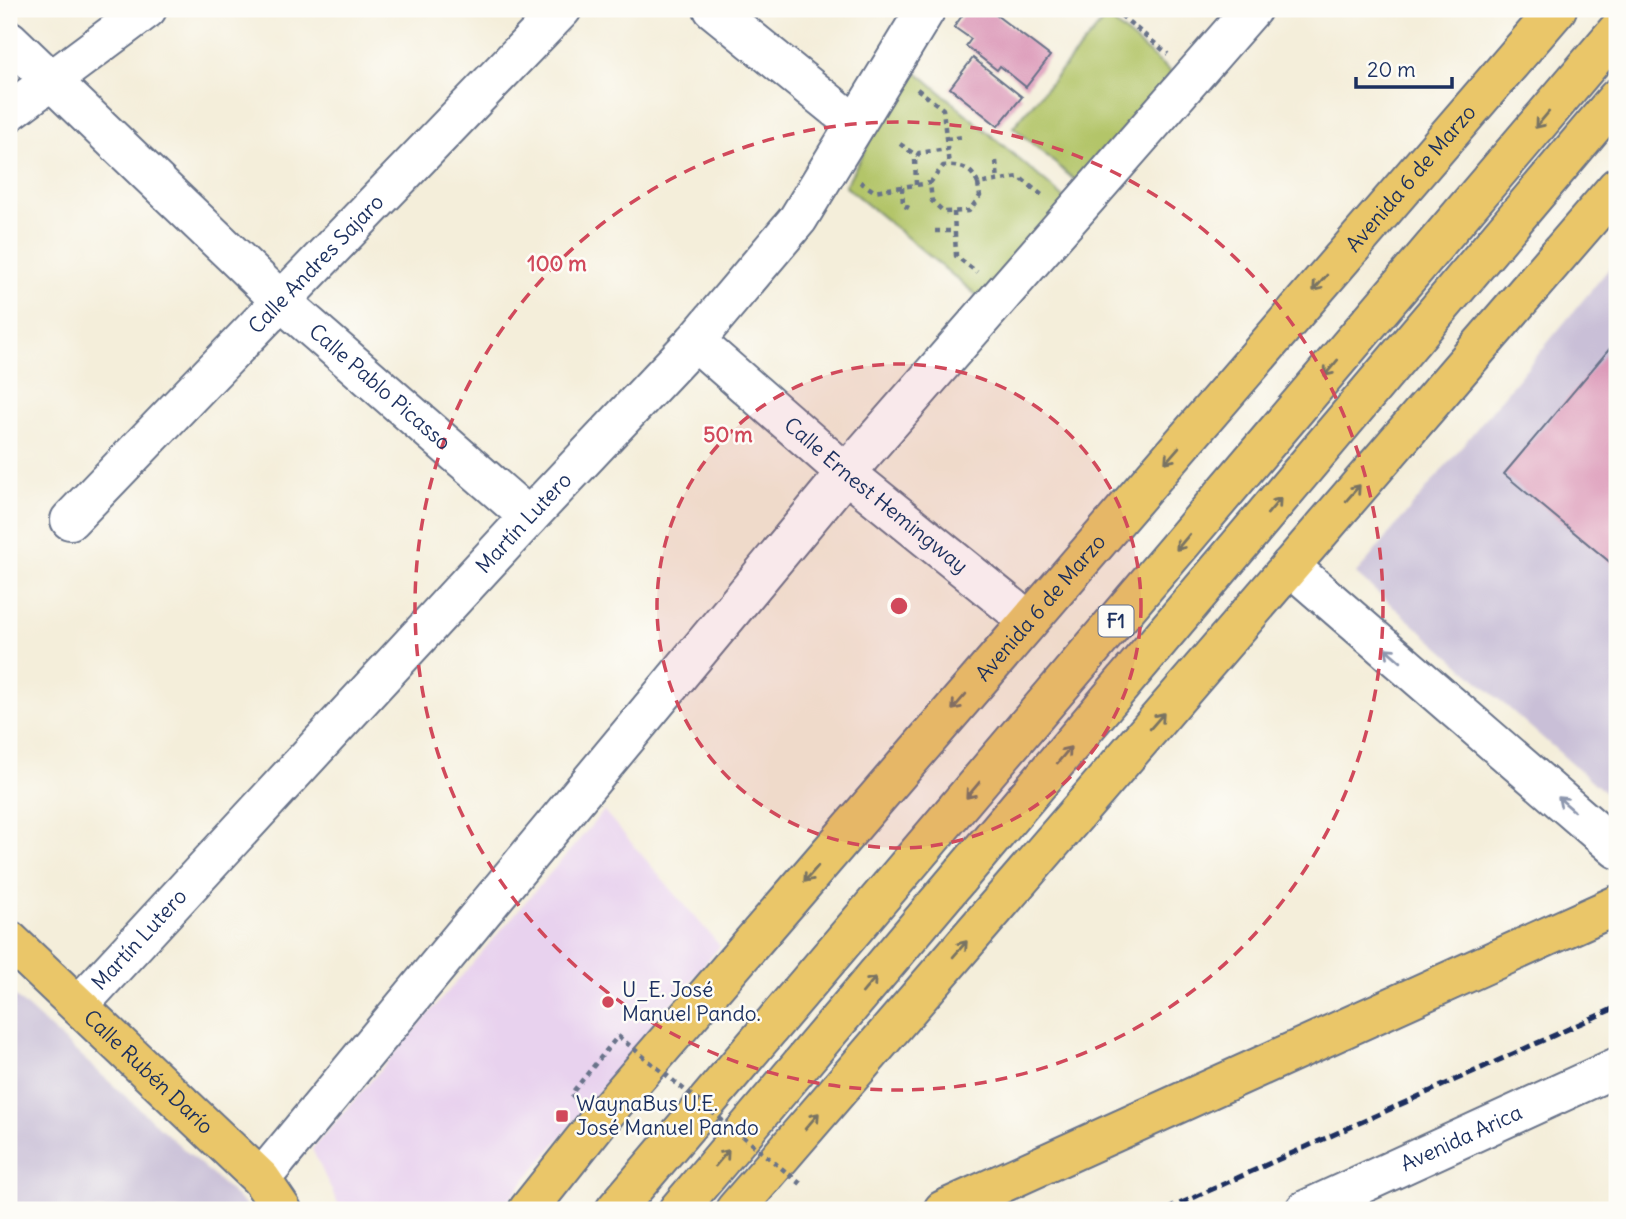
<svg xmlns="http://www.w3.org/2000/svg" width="1626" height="1219" viewBox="0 0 1626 1219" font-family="Delius,sans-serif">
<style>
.built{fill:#e8d2ee}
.industrial{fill:#c9bfd7}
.green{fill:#b3c569;stroke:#677a64;stroke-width:2}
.building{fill:#db97b7}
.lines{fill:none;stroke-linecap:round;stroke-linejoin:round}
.minor-casing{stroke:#677289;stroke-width:42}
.major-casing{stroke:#677289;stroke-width:42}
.highway-casing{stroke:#677289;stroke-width:42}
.path{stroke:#677289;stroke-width:4.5;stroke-dasharray:5 5;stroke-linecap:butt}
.minor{stroke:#fff;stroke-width:38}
.major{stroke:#eac669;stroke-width:38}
.highway{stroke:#eac669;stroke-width:38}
.rail{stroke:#1b2f5e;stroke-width:5;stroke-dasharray:10 5;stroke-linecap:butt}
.path-bridge{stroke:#677289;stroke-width:4.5;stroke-dasharray:5 5;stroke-linecap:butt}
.oneway{stroke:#787363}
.oneway2{stroke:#8d97ae}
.ring{fill:none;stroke:#d1495b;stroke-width:3.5;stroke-dasharray:12 9}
.poi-dot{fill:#d1495b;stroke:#fdfcf7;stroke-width:2.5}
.labels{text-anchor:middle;stroke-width:5;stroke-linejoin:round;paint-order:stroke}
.shield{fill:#fdfcf7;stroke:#5f6c8c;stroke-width:2}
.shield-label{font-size:19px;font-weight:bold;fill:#1b2f5e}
.street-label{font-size:21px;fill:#1b2f5e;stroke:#fdfcf7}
.poi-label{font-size:21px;fill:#1b2f5e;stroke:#fdfcf7;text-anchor:start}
.centre{fill:#d1495b;stroke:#fdfcf7;stroke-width:3.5}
.ring-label{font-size:21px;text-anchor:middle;font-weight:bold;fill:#d1495b;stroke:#fdfcf7;stroke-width:5;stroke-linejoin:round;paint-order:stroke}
</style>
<rect width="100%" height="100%" fill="#fdfcf7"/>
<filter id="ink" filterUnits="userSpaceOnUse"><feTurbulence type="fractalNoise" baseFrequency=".0143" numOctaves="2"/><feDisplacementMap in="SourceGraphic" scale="14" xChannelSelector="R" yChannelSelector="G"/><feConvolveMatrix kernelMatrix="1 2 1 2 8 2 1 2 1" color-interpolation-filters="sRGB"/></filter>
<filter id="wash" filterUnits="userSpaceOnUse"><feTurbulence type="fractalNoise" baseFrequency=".00686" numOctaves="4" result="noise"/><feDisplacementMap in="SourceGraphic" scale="28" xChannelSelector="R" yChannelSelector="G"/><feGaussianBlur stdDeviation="1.57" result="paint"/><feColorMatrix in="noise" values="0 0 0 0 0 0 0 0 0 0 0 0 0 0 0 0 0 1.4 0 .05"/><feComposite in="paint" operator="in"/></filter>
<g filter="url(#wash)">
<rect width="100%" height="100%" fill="#f4eeda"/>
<path class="built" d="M604,811L720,946L500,1210H341L312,1149Z"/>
<g class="industrial">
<path d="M1617,259V803L1356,574Z"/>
<path d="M9,991L251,1210H9Z"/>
</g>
<g class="green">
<path d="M1107,17L1172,73L1078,183L1013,127Z"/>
<path d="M911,67L1069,202L985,302L845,186Z"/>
</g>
<g id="blocks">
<g class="building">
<path d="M967,9H988L1050,56L1026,87L1000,66L997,70L966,46L971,39L954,27Z"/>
<path d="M973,58L1022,97L998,126L950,88Z"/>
<path d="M1617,340V568L1504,474Z"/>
</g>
</g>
</g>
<g filter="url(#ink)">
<use href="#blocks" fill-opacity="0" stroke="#677289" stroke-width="2"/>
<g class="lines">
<defs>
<g id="minor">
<path d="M713,9L855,124"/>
<path id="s1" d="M9,40L281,301L529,517"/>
<path d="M9,112L147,9"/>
<path id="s2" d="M695,341L846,473L1029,621"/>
<path id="s3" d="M70,520L562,9"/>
<path d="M1290,566L1617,849"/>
<path id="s4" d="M79,1005L529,517L695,341L798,219L926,9"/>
<path d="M261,1179L846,473L1252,9"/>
<path id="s5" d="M1305,1210L1617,1067"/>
</g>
<g id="major">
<path id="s6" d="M9,940L261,1179L282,1210"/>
<path id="s7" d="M528,1210L601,1118L1557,9"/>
<path d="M735,1210L1617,187"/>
<path d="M943,1210L1617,905"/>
</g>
<g id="highway">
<path d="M615,1210L1617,31"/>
<path d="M678,1210L1617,98"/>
</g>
</defs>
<use href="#minor" class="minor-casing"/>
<use href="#major" class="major-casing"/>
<use href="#highway" class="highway-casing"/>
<g class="path">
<path d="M1113,9L1168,54"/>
<path d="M917,89L943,109L949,166"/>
<path d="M946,139L964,137"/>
<path d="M900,144L917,156"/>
<path d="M996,161L998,180"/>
<path d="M860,182L874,191L930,183"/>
<path d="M978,184C972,167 959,165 943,166L930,183L932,201L944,212L969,211L980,196L978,184L1019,177L1043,196"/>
<path d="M916,185L915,159L919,153L947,149"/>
<path d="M902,187L903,205L909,208"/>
<path d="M954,212L956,256L977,272"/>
<path d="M935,231H955"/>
<path d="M575,1098L571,1094L618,1036"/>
</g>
<use href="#minor" class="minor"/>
<use href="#major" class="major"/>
<use href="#highway" class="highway"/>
<path class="rail" d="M1166,1210L1617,1007"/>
<path class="path-bridge" d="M618,1036L801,1184"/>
</g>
<defs><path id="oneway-shaft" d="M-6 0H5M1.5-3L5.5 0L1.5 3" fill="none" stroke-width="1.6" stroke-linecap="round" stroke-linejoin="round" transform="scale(1.75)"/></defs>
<g class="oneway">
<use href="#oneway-shaft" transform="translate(1542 120) rotate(130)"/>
<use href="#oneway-shaft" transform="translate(1320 283) rotate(131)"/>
<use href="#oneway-shaft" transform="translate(1331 368) rotate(130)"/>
<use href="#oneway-shaft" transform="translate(1172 455) rotate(131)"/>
<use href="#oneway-shaft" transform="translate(1353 493) rotate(-49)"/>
<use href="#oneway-shaft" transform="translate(1274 506) rotate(-50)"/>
<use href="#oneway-shaft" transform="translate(1183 542) rotate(130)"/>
<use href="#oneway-shaft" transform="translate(959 702) rotate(131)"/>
<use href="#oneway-shaft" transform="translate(1157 721) rotate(-49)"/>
<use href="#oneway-shaft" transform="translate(1064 755) rotate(-50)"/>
<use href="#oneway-shaft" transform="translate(973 790) rotate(130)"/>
<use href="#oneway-shaft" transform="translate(811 874) rotate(131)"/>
<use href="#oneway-shaft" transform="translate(960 949) rotate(-49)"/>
<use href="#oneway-shaft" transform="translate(869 985) rotate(-50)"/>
<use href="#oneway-shaft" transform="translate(812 1121) rotate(-49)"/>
<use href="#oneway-shaft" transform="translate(722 1158) rotate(-50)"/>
</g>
<g class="oneway2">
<use href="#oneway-shaft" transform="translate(1393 655) rotate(-139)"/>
<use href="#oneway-shaft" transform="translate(1566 804) rotate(-139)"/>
</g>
</g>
<circle cx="899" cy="606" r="242" fill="#d1495b" fill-opacity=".12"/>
<g class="ring">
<circle cx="899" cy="606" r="242"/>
<circle cx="899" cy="606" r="484"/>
</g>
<g class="poi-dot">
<circle cx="608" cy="1002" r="7"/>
<rect x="555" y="1109" width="14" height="14" rx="3.5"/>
</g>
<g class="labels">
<rect class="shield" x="1098.5" y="605.5" width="35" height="31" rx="5"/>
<g class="shield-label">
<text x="1116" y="628">F1</text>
</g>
<g class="street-label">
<text dy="7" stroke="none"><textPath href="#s7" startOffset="1358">Avenida 6 de Marzo</textPath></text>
<text dy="7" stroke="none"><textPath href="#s3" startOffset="355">Calle Andres Sajaro</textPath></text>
<text dy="7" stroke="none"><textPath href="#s1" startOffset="508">Calle Pablo Picasso</textPath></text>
<text dy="7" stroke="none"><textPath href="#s2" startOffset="238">Calle Ernest Hemingway</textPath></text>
<text dy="7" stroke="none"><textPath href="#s4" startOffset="656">Martín Lutero</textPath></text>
<text dy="7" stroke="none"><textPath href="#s7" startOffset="791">Avenida 6 de Marzo</textPath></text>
<text dy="7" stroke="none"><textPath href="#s4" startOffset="89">Martín Lutero</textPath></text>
<text dy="7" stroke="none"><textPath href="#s6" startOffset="192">Calle Rubén Darío</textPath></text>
<text dy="7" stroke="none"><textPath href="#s5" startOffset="172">Avenida Arica</textPath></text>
</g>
<g class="poi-label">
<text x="622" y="997">U_E. José<tspan x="622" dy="24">Manuel Pando.</tspan></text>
<text x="576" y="1111">WaynaBus U.E.<tspan x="576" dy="24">José Manuel Pando</tspan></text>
</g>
</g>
<circle cx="899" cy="606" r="10" class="centre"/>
<g class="ring-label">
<text x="557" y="271">100 m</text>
<text x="728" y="442">50 m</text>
</g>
<rect width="1626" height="1219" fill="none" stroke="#fdfcf7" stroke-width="35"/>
<path d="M1356 77v10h96v-10" fill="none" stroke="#1b2f5e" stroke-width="3.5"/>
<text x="1367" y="77" font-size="21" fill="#1b2f5e" stroke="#fdfcf7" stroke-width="5" paint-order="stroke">20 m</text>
</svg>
